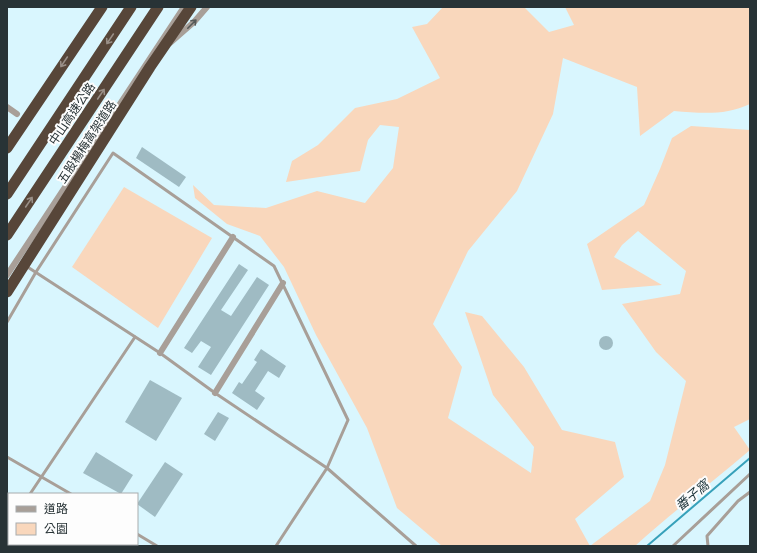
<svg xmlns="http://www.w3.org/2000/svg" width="757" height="553" viewBox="0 0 757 553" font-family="'DejaVu Sans','Noto Sans TC',sans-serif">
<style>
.green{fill:#f9d7bc}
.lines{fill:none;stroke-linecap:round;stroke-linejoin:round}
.stream{stroke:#37a1ba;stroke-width:2}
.building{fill:#9fbbc3}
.service{stroke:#a89f98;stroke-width:3}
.minor{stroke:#a89f98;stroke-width:6}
.motorway{stroke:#574639;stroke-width:11}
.motorway-bridge{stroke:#574639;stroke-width:11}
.oneway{stroke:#555958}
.oneway2{stroke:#998f87}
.labels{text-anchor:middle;stroke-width:4;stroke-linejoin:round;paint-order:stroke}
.street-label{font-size:12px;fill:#283336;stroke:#fdfdfd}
.water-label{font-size:13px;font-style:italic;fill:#1c3339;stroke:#fdfdfd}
</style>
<rect width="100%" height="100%" fill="#d9f6fe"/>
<g class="green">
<path d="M443,7H524L549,32L574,25L565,7H750V104C725,116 700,113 674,111L640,136L637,87L563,58L553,114L517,191L468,251L433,324L462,367L448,418L531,473L534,447L493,395L465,312L482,316L524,367L562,430L615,442L624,477L575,519L590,546L650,501L665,465L686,381L656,352L622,304L680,294L686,271L638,231L622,245L614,257L662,285L602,290L587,244L644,205L660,169L672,138L691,126L750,130V419L734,427L750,450C712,483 672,512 635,546H442L397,508L367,428L316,335L284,267L260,236L227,224L195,198L193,185L214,205L266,208L317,191L365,203L393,168L399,127L380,125L368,140L360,171L286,182L292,161L318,145L355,108L397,99L440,78L412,27L427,24Z"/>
<path d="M124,187L212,238L158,328L72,267Z"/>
</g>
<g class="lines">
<path class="stream" d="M647,546L750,458"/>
</g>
<g class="building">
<path d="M142,147L186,177L179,187L136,158Z"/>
<path d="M239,264L248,270L221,310L231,316L257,277L269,285L211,375L198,367L211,347L201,341L192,353L184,348Z"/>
<circle cx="606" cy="343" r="7"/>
<path d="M261,349L286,366L279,378L268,371L255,391L265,398L257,410L232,393L239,382L242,384L257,362L254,360Z"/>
<path d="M150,380L182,398L156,441L125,422Z"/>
<path d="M218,412L229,418L215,441L204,434Z"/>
<path d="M96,452L133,475L121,494L83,473Z"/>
<path d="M165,462L183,474L155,517L137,504Z"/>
</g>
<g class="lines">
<g class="service">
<path d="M26,266L160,353L215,393L327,468L416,546"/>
<path d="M7,322L36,272L113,153L274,266L348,420L327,468L276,546"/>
<path d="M7,457L71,494"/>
<path d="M30,494L135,337"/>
<path d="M7,529L9,526"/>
<path d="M137,534L157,546"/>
<path d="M673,546L750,474"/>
<path d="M708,546L707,536L738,501L750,492"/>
</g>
<g class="minor">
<path d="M170,43L194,22L207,7"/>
<path d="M7,107L17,114"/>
<path d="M7,275L184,7"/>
<path d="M160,353L233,237"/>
<path d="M215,393L283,283"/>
</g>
<g class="motorway">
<path d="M7,148L102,7"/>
<path d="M7,194L131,7"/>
<path d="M7,235L158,7"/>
</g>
<path class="motorway-bridge" d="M7,292L150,67L191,7"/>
</g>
<defs><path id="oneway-shaft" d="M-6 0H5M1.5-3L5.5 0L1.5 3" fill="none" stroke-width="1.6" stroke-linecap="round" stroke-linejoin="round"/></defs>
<use class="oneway" href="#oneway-shaft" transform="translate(192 24) rotate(-45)"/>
<g class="oneway2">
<use href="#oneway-shaft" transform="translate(110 39) rotate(124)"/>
<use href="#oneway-shaft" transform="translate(64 62) rotate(124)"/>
<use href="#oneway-shaft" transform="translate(101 94) rotate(-56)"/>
<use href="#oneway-shaft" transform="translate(29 202) rotate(-56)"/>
</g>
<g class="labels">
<g class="street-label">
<text transform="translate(72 114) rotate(-56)" y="4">中山高速公路</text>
<text transform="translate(87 142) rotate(-57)" y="4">五股楊梅高架道路</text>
</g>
<g class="water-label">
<text transform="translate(692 495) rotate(-40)" y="5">番子窩</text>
</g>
</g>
<rect width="757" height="553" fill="none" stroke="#283336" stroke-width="16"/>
<rect x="8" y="493" width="130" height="52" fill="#fdfdfd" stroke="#a8acad"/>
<rect x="16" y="506" width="20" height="6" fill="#a89f98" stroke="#a8acad"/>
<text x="44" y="513" font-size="12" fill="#283336">道路</text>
<rect x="16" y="523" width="20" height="12" fill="#f9d7bc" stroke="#a8acad"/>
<text x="44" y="533" font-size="12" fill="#283336">公園</text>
</svg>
